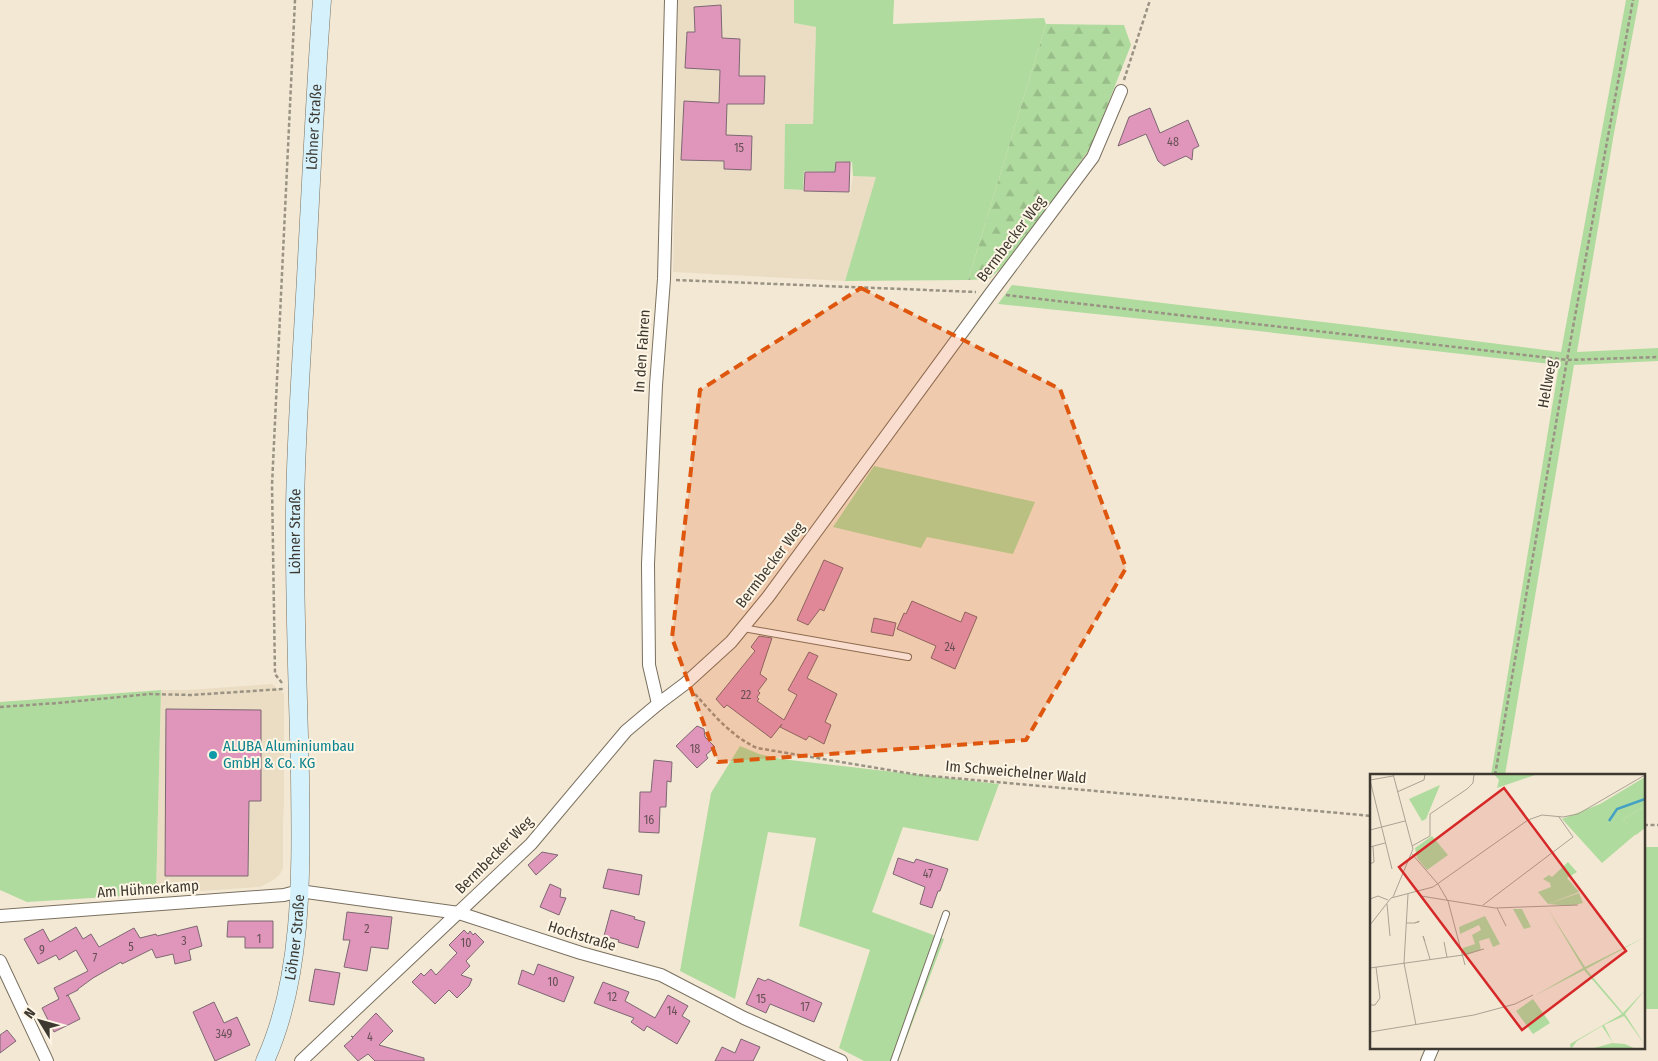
<svg xmlns="http://www.w3.org/2000/svg" width="1658" height="1061" viewBox="0 0 1658 1061" font-family="'Fira Sans Condensed',sans-serif">
<style>
.built{fill:#ebddc3}
.grass{fill:#b0db9e}
.forest{fill:url(#forest-firs)}
.building{fill:#e095bb;stroke:#7c6872}
.lines{fill:none;stroke-linecap:round;stroke-linejoin:round}
.service-casing{stroke:#7a705f;stroke-width:8}
.minor-casing{stroke:#7a705f;stroke-width:14}
.secondary-casing{stroke:#7a705f;stroke-width:19}
.path{stroke:#9a9384;stroke-width:2.5;stroke-dasharray:4 2.5;stroke-linecap:butt}
.service{stroke:#fff;stroke-width:6}
.minor{stroke:#fff;stroke-width:12}
.secondary{stroke:#d5f1fc;stroke-width:18}
.marked{fill:#df570e;fill-opacity:0.2;stroke:#df570e;stroke-width:4;stroke-dasharray:10 6;stroke-linejoin:round}
.culture-dot{fill:#0f9aa8;stroke:#fef5e5;stroke-width:2}
.labels{text-anchor:middle;stroke-width:4;stroke-linejoin:round;paint-order:stroke}
.number-label{font-size:12px;fill:#665054}
.street-label{font-size:15px;fill:#3d3931;stroke:#fef5e5}
.culture-label{font-size:15px;fill:#0d838f;stroke:#fef5e5;text-anchor:start}
.inset-river{fill:none;stroke:#45a1c4;stroke-width:2.5}
.inset-road{fill:none;stroke:#aaa293;stroke-width:1}
.view{fill:#d62828;fill-opacity:0.15;stroke:#d62828;stroke-width:2.5}
.inset-edge{fill:none;stroke:#3d3931;stroke-width:2.5}
</style>
<defs>
<pattern id="forest-firs" width="22" height="20" patternUnits="userSpaceOnUse" patternTransform="scale(1.25)"><rect width="22" height="20" fill="#b0db9e"/><path d="M5 1l3.5 6h-7zM16 11l3.5 6h-7z" fill="#98bd89"/></pattern>
</defs>
<rect width="100%" height="100%" fill="#f3e8d4"/>
<g class="built">
<path d="M678,0H794V23L816,27L813,124H785L784,189L850,193L853,176L877,177L845,281L673,272Z"/>
<path d="M272,684L284,694V802L283,821V868L280,874L275,879L260,887L156,894L161,690H188Z"/>
</g>
<g class="grass">
<path d="M794,0H894L893,24L1044,18L1046,24L968,280L845,281L876,177L853,176L852,162L836,161L835,172L804,171L803,190L784,189L785,124H813L816,27L794,23Z"/>
<path d="M1626,0H1639L1614,133L1577,352L1658,348V361L1574,365L1505,775H1491L1559,365L1240,329L998,304L1012,285L1357,326L1561,352Z"/>
<path d="M874,466L1035,502L1013,554L927,537L921,548L833,527Z"/>
<path d="M161,690L156,894L27,902L0,890V702Z"/>
<path d="M740,746L759,754L781,759L999,784L978,841L903,827L872,912L944,939L898,1061H864L839,1048L870,950L799,926L816,838L768,832L735,999L680,971L711,793Z"/>
<rect x="1644" y="847" width="14" height="162"/>
</g>
<path class="forest" d="M1046,24L1124,25L1131,45L1091,147L1009,261L989,279L968,280Z"/>
<g class="building">
<path d="M721,5L722,38L740,39L739,76H765L764,104H727L726,135L752,136L751,170L724,169V161L681,160L684,101L719,103L720,70L685,68L687,32H695L694,7Z"/>
<path d="M1150,108L1160,133L1188,120L1199,146L1193,149L1192,160L1186,156L1164,166L1158,161L1146,134L1118,146L1129,117Z"/>
<path d="M836,162H850L849,192L804,191L805,172H835Z"/>
<path d="M824,560L843,568L824,611L820,609L808,625L797,620Z"/>
<path d="M912,601L961,622L965,612L977,617L955,669L931,658L936,646L897,629L904,613L906,614Z"/>
<path d="M874,618L896,623L893,636L871,632Z"/>
<path d="M759,636L772,638L760,674L767,679L758,691L760,693L757,697L759,699L757,701L784,720L797,695L788,690L809,652L818,656L807,678L837,694L825,722L831,725L824,744L809,736L806,740L780,727L782,724L771,738L727,705L724,708L716,699L755,651L751,647Z"/>
<path d="M166,709L261,710V801H249L248,876H165Z"/>
<path d="M697,726L704,729L705,737L715,747L706,755L708,758L697,768L676,746Z"/>
<path d="M654,760L672,762L671,782L667,781L666,807H660L659,833L639,832L640,792H651Z"/>
<path d="M542,852L558,855L536,875L528,865Z"/>
<path d="M898,858L914,863L916,859L948,869L940,891H938L932,908L920,904L925,887L893,874Z"/>
<path d="M608,869L642,875L639,895L603,888Z"/>
<path d="M550,884L561,889L560,897L566,898L559,915L540,907Z"/>
<path d="M611,910L635,917L634,919L645,922L638,948L618,942L619,940L604,936Z"/>
<path d="M347,912L392,917L388,949L371,947L367,971L344,967L350,940H343Z"/>
<path d="M228,921H273V948H245V937H227Z"/>
<path d="M197,926L202,946L189,950L191,960L175,964L173,954L156,958L152,949L122,964L121,962L93,978L78,989V990L66,996L68,995L80,1019L54,1032L42,1008L59,999L54,988L88,971L76,950L59,960L56,955L38,964L24,939L43,929L50,942L76,927L83,939L91,934L99,947L134,928L140,938L156,934L157,936Z"/>
<path d="M464,930L468,934L470,931L473,935L475,933L484,942L466,961L470,966L461,975L472,979L469,986L457,998L449,990L435,1004L412,982L421,973L424,976L431,969L436,975L457,953L449,945Z"/>
<path d="M538,964L574,977L564,1002L518,984L522,970L534,975Z"/>
<path d="M315,969L340,973L334,1005L309,1001Z"/>
<path d="M758,978L765,981L768,979L822,1003L814,1022L770,1004L766,1013L746,1004Z"/>
<path d="M603,982L629,992L625,1001L655,1018L668,995L688,1006L682,1016L690,1021L677,1044L647,1026L644,1031L631,1022L634,1018L594,1003Z"/>
<path d="M214,1002L224,1023L237,1017L250,1045L215,1061L193,1012Z"/>
<path d="M376,1013L393,1031L379,1045L424,1058V1061H375L368,1054L358,1061L344,1046L353,1038L351,1036L353,1037Z"/>
<path d="M7,1030L16,1041L0,1053V1035Z"/>
<path d="M741,1039L760,1047L753,1061H715L722,1047L735,1053Z"/>
</g>
<g class="lines">
<defs>
<g id="service">
<path d="M743,628L908,657"/>
<path d="M894,1061L946,914"/>
</g>
<g id="minor">
<path d="M658,704L649,665L648,564L656,385L664,279L671,0"/>
<path d="M0,916L284,895L299,891L459,913L581,953L661,975L744,1018L841,1061"/>
<path d="M0,961L47,1061"/>
<path d="M301,1061L531,844L626,731L658,704L686,683L731,642L768,597L991,293L1093,157L1121,91"/>
<path d="M1427,1061L1433,1047"/>
</g>
<g id="secondary">
<path id="s1" d="M265,1061C304,976 301,868 300,776C298,687 294,597 295,508C296,432 302,355 306,278C311,185 315,93 322,0"/>
</g>
</defs>
<use href="#service" class="service-casing"/>
<use href="#minor" class="minor-casing"/>
<use href="#secondary" class="secondary-casing"/>
<g class="path">
<path d="M1124,80L1150,0"/>
<path d="M676,280L976,292"/>
<path d="M1006,295L1567,360L1658,357"/>
<path d="M282,683L275,674L272,485L295,0"/>
<path d="M695,694C714,715 731,736 757,748L919,775L1372,816"/>
<path d="M0,707L58,703L150,694L191,695L283,689"/>
<path d="M1495,775L1567,360L1633,0"/>
<path d="M1644,825H1658"/>
</g>
<use href="#service" class="service"/>
<use href="#minor" class="minor"/>
<use href="#secondary" class="secondary"/>
</g>
<path class="marked" d="M861,288L1060,389L1126,568L1026,740L718,762L672,638L700,390Z"/>
<circle class="culture-dot" cx="213" cy="755" r="5"/>
<g class="labels">
<g class="number-label">
<text x="1173" y="146">48</text>
<text x="739" y="152">15</text>
<text x="950" y="651">24</text>
<text x="746" y="699">22</text>
<text x="695" y="753">18</text>
<text x="649" y="824">16</text>
<text x="928" y="878">47</text>
<text x="367" y="933">2</text>
<text x="259" y="943">1</text>
<text x="184" y="945">3</text>
<text x="466" y="947">10</text>
<text x="131" y="951">5</text>
<text x="42" y="954">9</text>
<text x="95" y="962">7</text>
<text x="553" y="986">10</text>
<text x="612" y="1001">12</text>
<text x="761" y="1003">15</text>
<text x="805" y="1011">17</text>
<text x="672" y="1015">14</text>
<text x="224" y="1038">349</text>
<text x="370" y="1041">4</text>
</g>
<g class="street-label">
<text dy="5" stroke="none"><textPath href="#s1" startOffset="939">Löhner Straße</textPath></text>
<text transform="translate(1011 239) rotate(-53)" y="5">Bermbecker Weg</text>
<text transform="translate(642 351) rotate(-86)" y="5">In den Fahren</text>
<text transform="translate(1547 384) rotate(-80)" y="5">Hellweg</text>
<text dy="5" stroke="none"><textPath href="#s1" startOffset="534">Löhner Straße</textPath></text>
<text transform="translate(770 565) rotate(-53)" y="5">Bermbecker Weg</text>
<text transform="translate(1016 772) rotate(5)" y="5">Im Schweichelner Wald</text>
<text transform="translate(494 855) rotate(-45)" y="5">Bermbecker Weg</text>
<text transform="translate(148 889) rotate(-4)" y="5">Am Hühnerkamp</text>
<text transform="translate(582 936) rotate(17)" y="5">Hochstraße</text>
<text dy="5" stroke="none"><textPath href="#s1" startOffset="128">Löhner Straße</textPath></text>
</g>
<g class="culture-label">
<text x="223" y="751">ALUBA Aluminiumbau<tspan x="223" dy="17">GmbH &amp; Co. KG</tspan></text>
</g>
</g>
<g transform="translate(1370 774)">
<rect width="275" height="275" fill="#f3e8d4"/>
<path d="M275,32V54L266,61L253,45ZM62,62L78,81L57,96L47,84L45,74ZM198,88L207,98L197,104L209,118L178,130L168,118L181,113L180,109L173,105L179,101L182,103ZM143,135H152L161,153L154,155ZM178,135L215,193L275,163L216,195L253,239L275,216L255,240L275,271L254,242L234,251L243,269L232,252L207,267L201,275L200,270L252,240L214,196L164,222L213,194ZM115,142L130,170L123,173L119,164L109,167L111,176L94,182L93,174L105,170L102,161L111,156L109,151L90,160L89,153ZM163,225L180,249L163,260L146,237Z" fill="#b0db9e"/>
<path d="M124,0H168L127,14L129,6ZM275,3V32L253,45L266,60L232,89L192,45L230,30ZM70,11L56,45L52,47L39,25ZM209,119L213,129L200,132L178,130ZM242,269L255,270L266,275H221Z" fill="#b0db9e"/>
<path class="inset-river" d="M239,47L247,35L275,25"/>
<path class="inset-road" d="M23,0L43,75L23,123M0,6L22,95M0,6L23,2M27,18L54,6L55,0M0,56L35,47M42,72L60,62V40L97,15L103,9L104,0M0,73L15,69M42,80L68,110L78,127L95,191M0,90L4,88L3,72M48,119L51,122L125,134L208,131M38,120L34,189L46,251M0,125L8,122L18,126M17,130L20,162M113,131L203,63L189,43M127,134L136,152M36,149H44L49,148V147L45,149M0,151L21,124L63,113L158,46L172,41L193,43L208,40L275,1M55,167L53,162L60,185M74,168L77,183M0,194L93,181L114,175M0,231H5L10,224L6,193M0,258L104,241L145,230L163,221"/>
<path class="view" d="M134,14L256,177L152,256L29,93Z"/>
<rect width="275" height="275" class="inset-edge"/>
</g>
<g transform="translate(40 1021) rotate(307)" stroke="#fef5e5" stroke-width="4" paint-order="stroke">
<path d="M0-4L9 19L0 12L-9 19Z" fill="#3d3931"/>
<text y="-8" font-size="14" font-weight="bold" text-anchor="middle" fill="#3d3931">N</text>
</g>
</svg>
